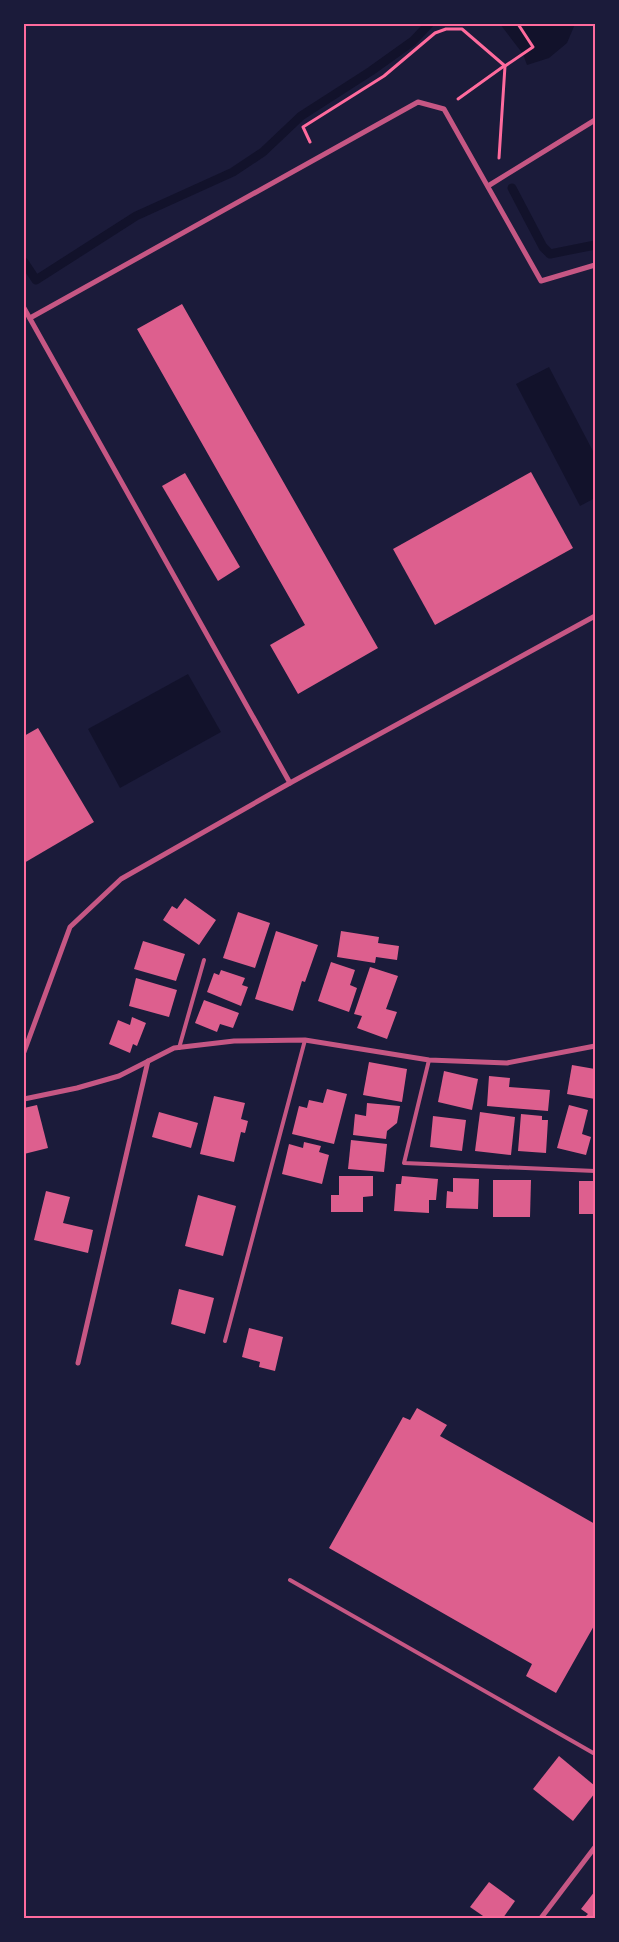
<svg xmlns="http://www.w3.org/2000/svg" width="619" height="1942" viewBox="0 0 619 1942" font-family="'Golos Text',sans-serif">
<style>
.water{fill:#12122b}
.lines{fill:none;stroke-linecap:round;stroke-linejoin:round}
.stream{stroke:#12122b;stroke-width:9}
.building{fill:#dd5f8e}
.path{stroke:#ff6b9d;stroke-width:3}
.service{stroke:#c65784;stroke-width:4}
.minor{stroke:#c65784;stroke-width:5}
.neatline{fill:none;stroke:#ff6b9d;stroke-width:2}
</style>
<rect width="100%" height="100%" fill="#1b1b3a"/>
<g class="water">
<path d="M500,24H575L567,43L549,58L527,65L523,54Z"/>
<path d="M549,367L595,455V498L580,506L516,384Z"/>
<path d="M188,674L221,732L120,788L88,729Z"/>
</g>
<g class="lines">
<g class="stream">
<path d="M512,188L543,247L550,254L595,245"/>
<path d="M24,262L36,280L136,216L233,172L263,152L301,116L371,71L413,41L429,24"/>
</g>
</g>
<g class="building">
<path d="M182,304L378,648L298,694L270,645L305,625L137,329Z"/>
<path d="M531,472L573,548L435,625L393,549Z"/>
<path d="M185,473L240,567L218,581L162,486Z"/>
<path d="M38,728L94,822L24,863V736Z"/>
<path d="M185,898L216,920L199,945L163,920L172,906L177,909Z"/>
<path d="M238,912L270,923L255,968L223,958Z"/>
<path d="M276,931L318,945L305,982L302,981L293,1011L255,999Z"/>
<path d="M341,931L379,937L378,943L399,946L397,960L376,957L375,963L337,957Z"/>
<path d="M143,941L185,954L176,981L134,969Z"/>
<path d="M331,962L355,970L350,985L357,988L349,1012L318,1001Z"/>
<path d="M370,967L398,976L386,1009L397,1012L387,1039L357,1028L362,1016L354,1014Z"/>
<path d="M221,970L245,978L242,985L248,987L241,1006L207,992L214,973L219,975Z"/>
<path d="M136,978L177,990L169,1017L129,1006Z"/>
<path d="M204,1000L239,1013L233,1028L220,1024L217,1032L195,1023Z"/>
<path d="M132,1017L146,1023L137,1046L133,1044L130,1053L109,1044L118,1020L130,1025Z"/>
<path d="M369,1062L407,1069L402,1102L363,1095Z"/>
<path d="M572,1065L595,1069V1099L567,1094Z"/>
<path d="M444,1071L478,1079L472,1110L438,1102Z"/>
<path d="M489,1076L510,1078L509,1087L550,1090L548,1111L487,1106Z"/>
<path d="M327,1089L347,1094L334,1144L292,1134L299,1106L307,1108L309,1100L323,1103Z"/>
<path d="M214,1096L245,1103L241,1119L248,1121L245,1133L241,1132L234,1162L200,1154Z"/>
<path d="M367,1103L400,1106L397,1123L387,1131L386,1139L353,1135L355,1114L366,1116Z"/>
<path d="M37,1105L48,1148L24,1154V1108Z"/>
<path d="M569,1105L588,1110L582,1134L591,1137L586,1155L557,1148Z"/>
<path d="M159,1112L198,1123L191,1148L152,1137Z"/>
<path d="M480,1112L515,1117L511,1155L475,1151Z"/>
<path d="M521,1114L542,1116V1120H548L546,1153L518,1151Z"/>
<path d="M433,1116L466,1120L462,1151L430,1147Z"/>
<path d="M351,1140L387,1144L384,1172L348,1169Z"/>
<path d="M304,1142L321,1146L319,1152L329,1155L322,1184L282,1174L289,1144L303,1148Z"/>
<path d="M339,1176H373V1196L363,1197V1212H331V1195H339Z"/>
<path d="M402,1176L438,1179L436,1200H429V1213L394,1211L396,1184H401Z"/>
<path d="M453,1178L479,1179L478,1209L446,1208L447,1191L453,1192Z"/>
<path d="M493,1180H531L530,1217H493Z"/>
<rect x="579" y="1181" width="16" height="33"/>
<path d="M46,1191L70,1197L63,1223L93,1230L88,1253L34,1240Z"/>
<path d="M198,1195L236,1206L223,1256L185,1246Z"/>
<path d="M179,1289L214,1298L205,1334L171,1324Z"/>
<path d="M249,1328L283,1337L275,1371L259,1367L260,1362L242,1357Z"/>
<path d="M417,1408L447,1425L440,1436L595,1524V1624L556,1693L526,1676L532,1664L329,1548L403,1417L410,1420Z"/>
<path d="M559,1756L595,1786V1793L573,1821L533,1789Z"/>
<path d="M489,1882L515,1901L503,1918H486L470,1907Z"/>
<path d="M595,1891V1918H584L588,1914L581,1909Z"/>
</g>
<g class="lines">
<g class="path">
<path d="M458,99L504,66"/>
<path d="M310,142L303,127L384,76L435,33L446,29H462L505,66L533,47L518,24"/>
<path d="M499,158L505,66"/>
</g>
<g class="service">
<path d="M179,1048L204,960"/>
<path d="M429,1060L404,1163L595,1171"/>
<path d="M225,1341L305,1040"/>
<path d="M290,1580L595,1754"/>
</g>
<g class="minor">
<path d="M488,186L595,120"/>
<path d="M24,308L290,783"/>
<path d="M30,318L418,102L444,109L541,281L595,265"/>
<path d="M24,1052L70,927L121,879L290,783L595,616"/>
<path d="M24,1099L77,1088L119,1076L174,1048L234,1041L305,1040L429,1060L507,1063L595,1046"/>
<path d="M78,1363L148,1061"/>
<path d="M541,1918L595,1847"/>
</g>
</g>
<rect width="619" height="1942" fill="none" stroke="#1b1b3a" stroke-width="50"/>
<rect x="25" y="25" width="569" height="1892" class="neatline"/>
</svg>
